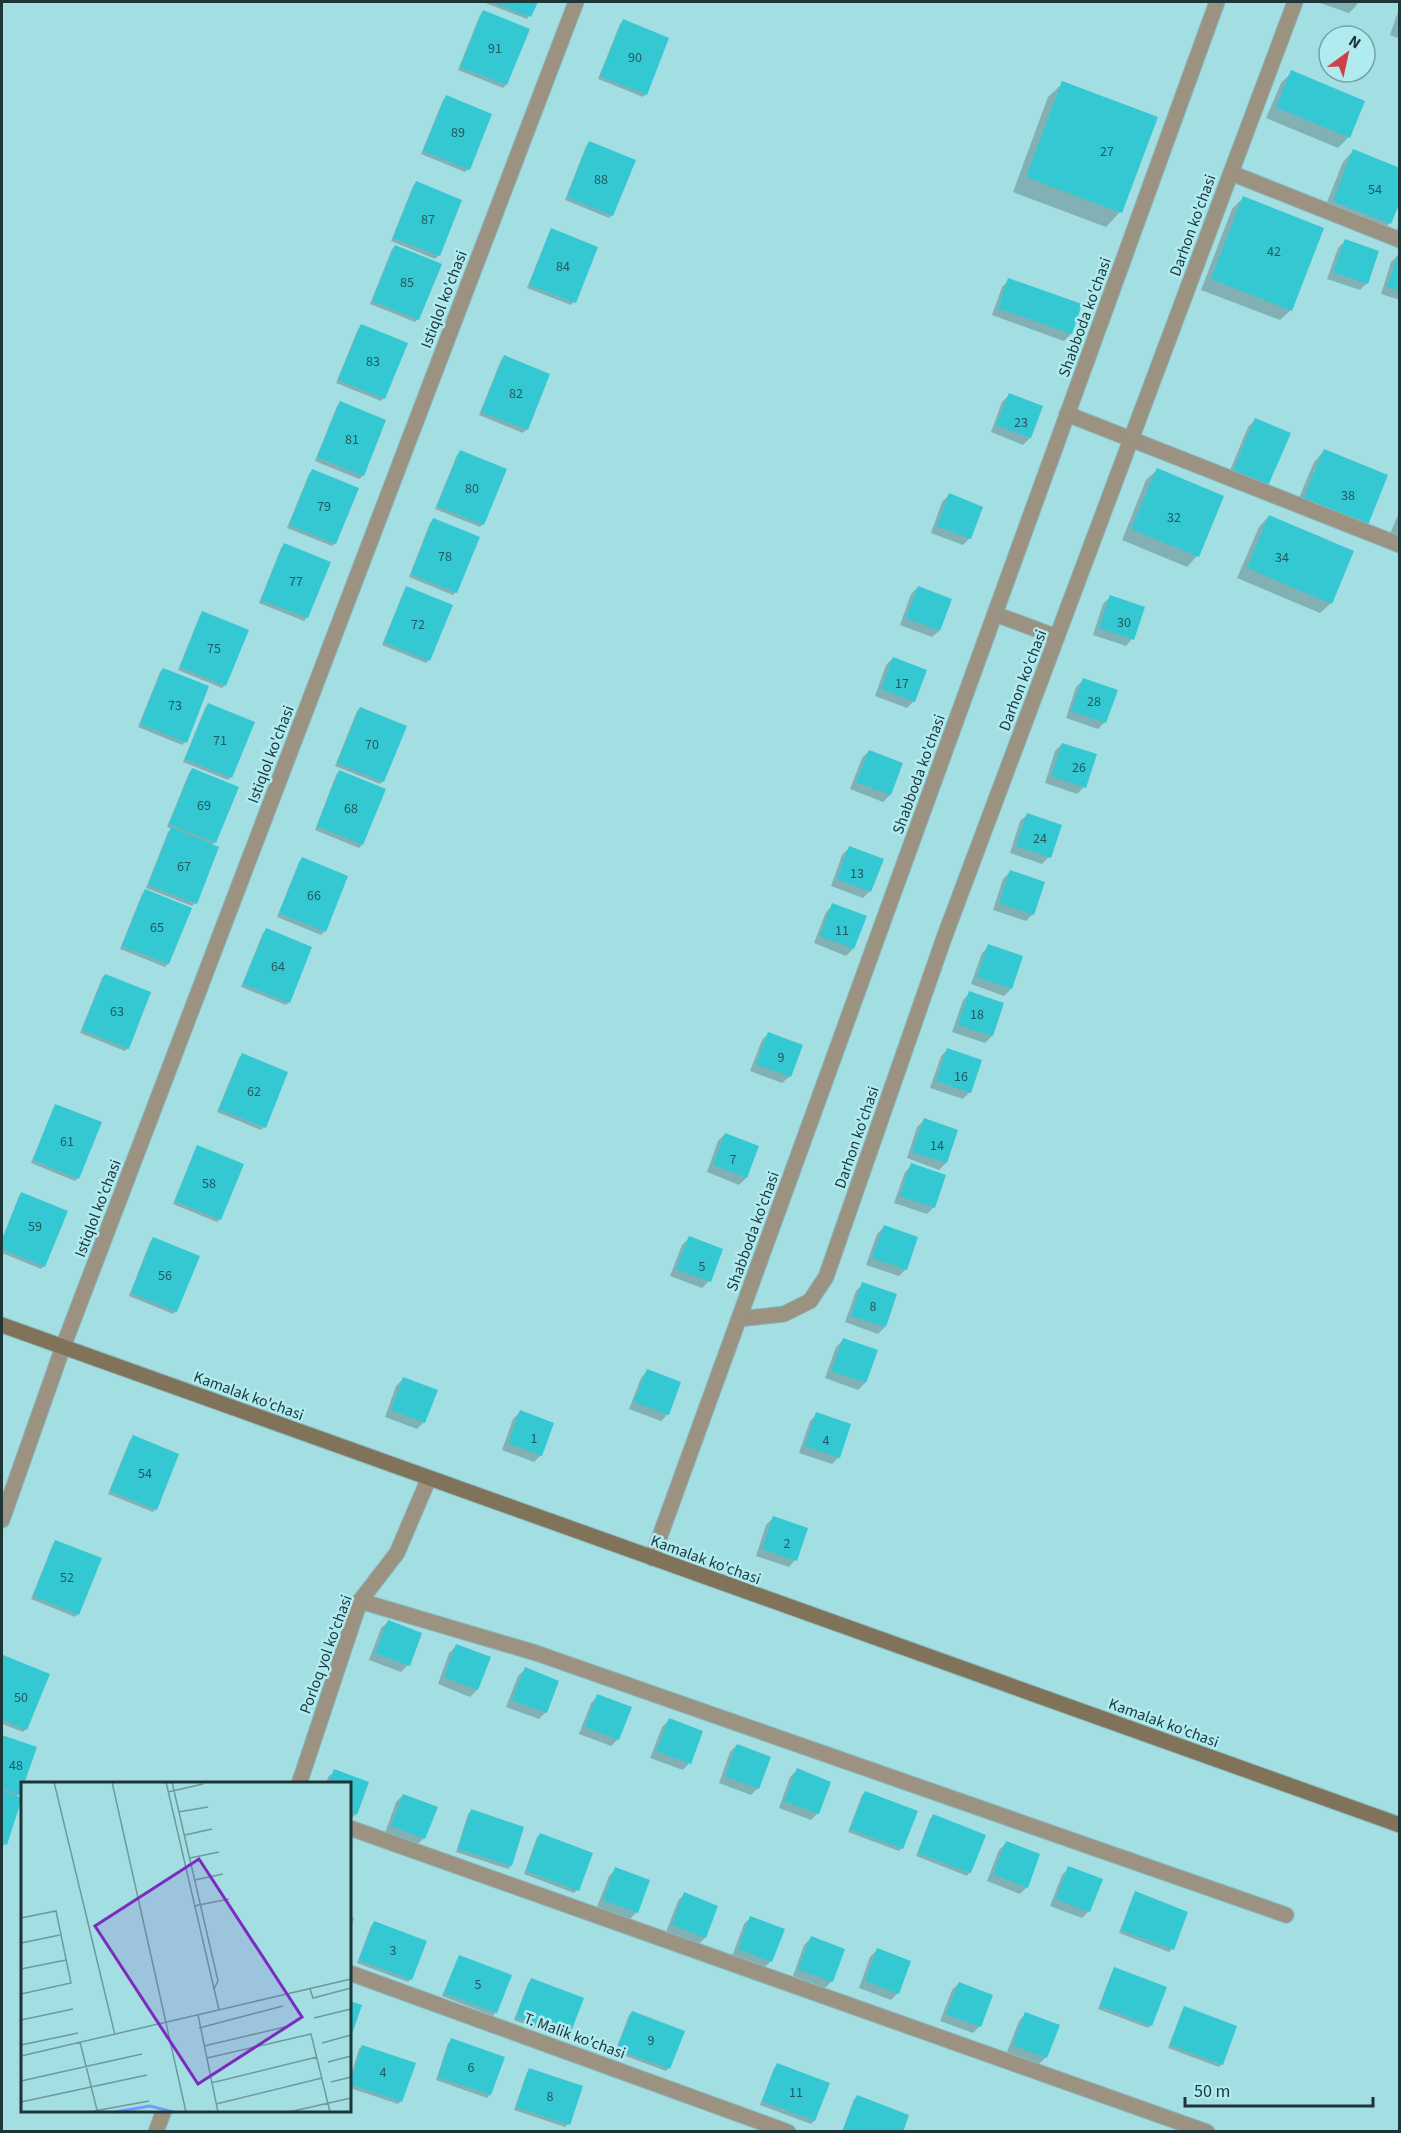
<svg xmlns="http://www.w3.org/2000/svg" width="1401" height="2133" viewBox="0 0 1401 2133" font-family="'Source Sans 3',sans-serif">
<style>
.shadow{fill:#0003}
.building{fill:#34c8d3}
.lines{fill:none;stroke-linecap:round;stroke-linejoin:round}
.street-casing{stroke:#86b9bd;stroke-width:17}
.secondary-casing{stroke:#86b9bd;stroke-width:17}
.street{stroke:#9b9281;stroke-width:15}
.secondary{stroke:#81735a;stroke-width:15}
.labels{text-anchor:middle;stroke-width:5;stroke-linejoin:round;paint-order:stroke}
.number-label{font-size:14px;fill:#245a5f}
.street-label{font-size:16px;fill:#1e3538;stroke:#b0ebf0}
.inset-river{fill:none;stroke:#6e9efd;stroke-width:3}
.inset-road{fill:none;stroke:#6e9a9f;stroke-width:1.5}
.view{fill:#7b2cbf;fill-opacity:0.15;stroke:#7b2cbf;stroke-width:3}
.inset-edge{fill:none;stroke:#1e3538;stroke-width:3}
</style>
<rect width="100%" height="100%" fill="#a3dee3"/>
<g class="shadow">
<path d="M483,2H536L527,19Z"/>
<path d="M1317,2H1358L1356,6L1349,13Z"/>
<path d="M1400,6V39L1390,35Z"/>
<path d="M483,12L506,85L503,88L458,70L480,15Z"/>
<path d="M623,21L646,94L643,97L598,79L620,24Z"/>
<path d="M1292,72L1363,102L1348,138L1338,148L1266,118L1281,83Z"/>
<path d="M1063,83L1120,212L1106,227L1013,192L1048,97Z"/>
<path d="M446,97L469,169L465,172L421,154L443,100Z"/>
<path d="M589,143L612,215L609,218L565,200L586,146Z"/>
<path d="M1353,151L1390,223L1379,234L1323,212L1343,162Z"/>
<path d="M416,183L461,201L438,256L435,259L391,241L413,186Z"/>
<path d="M1243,198L1291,310L1280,320L1201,290L1232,209Z"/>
<path d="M1400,220V236L1395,235Z"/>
<path d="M552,230L574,302L571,305L527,288L549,233Z"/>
<path d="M1345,241L1367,283L1360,290L1327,279L1338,248Z"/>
<path d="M395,246L418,319L415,322L370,304L392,249Z"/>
<path d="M1398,255L1400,256V300L1381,294L1391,262Z"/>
<path d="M1009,280L1081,305L1071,334L1064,341L992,315L1002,287Z"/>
<path d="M361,326L384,398L381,401L336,383L358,329Z"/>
<path d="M504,357L549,375L526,430L523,433L479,415L501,360Z"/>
<path d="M1009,395L1041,407L1030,438L1023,445L991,432L1002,402Z"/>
<path d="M340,403L384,421L363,476L359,479L315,461L337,406Z"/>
<path d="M1255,420L1259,494L1226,480L1248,427Z"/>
<path d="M1324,451L1386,476L1294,510L1314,462Z"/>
<path d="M460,452L483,524L480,527L435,509L457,455Z"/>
<path d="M1157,470L1197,556L1187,567L1122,540L1146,480Z"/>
<path d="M312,471L335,543L332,546L287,528L309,474Z"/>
<path d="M949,495L970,538L963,545L931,533L942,502Z"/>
<path d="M1400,510V546L1387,541Z"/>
<path d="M1269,516L1331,603L1320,613L1237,578L1259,527Z"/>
<path d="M433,520L456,592L453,595L409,577L430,523Z"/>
<path d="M284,545L329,563L307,617L304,621L259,603L281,548Z"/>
<path d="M918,587L939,631L932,637L900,625L911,594Z"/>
<path d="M407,588L429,660L426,663L382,645L404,591Z"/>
<path d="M1110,597L1143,608L1132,639L1126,646L1093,635L1103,604Z"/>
<path d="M203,612L225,685L222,688L178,670L200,615Z"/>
<path d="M893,658L914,701L907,708L875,696L886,665Z"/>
<path d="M163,669L185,742L182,745L138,727L160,672Z"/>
<path d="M1083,680L1105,722L1098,729L1066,718L1076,687Z"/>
<path d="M208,705L231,777L228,780L183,762L205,708Z"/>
<path d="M360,708L383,781L380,784L335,766L357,711Z"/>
<path d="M1062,744L1084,787L1077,794L1045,783L1055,751Z"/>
<path d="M869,751L901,764L890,795L883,802L850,789L862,758Z"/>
<path d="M192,770L215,842L212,845L195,903L192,906L146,888L168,832L172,829L167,827L189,773Z"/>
<path d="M339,772L362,845L359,848L315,830L336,775Z"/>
<path d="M1027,815L1049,857L1042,864L1010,853L1020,821Z"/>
<path d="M849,848L870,891L863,898L831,886L842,855Z"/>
<path d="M302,859L346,877L324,932L321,935L277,917L299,862Z"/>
<path d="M1010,872L1033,914L1026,921L993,910L1003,879Z"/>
<path d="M145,891L190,909L168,964L165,967L120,949L142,894Z"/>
<path d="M833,905L853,949L846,956L814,943L826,912Z"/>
<path d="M266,930L289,1002L286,1005L241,987L263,933Z"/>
<path d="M989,946L1021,957L1011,989L1004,996L971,984L982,953Z"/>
<path d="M105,975L128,1048L125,1051L80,1033L102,978Z"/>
<path d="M970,993L1002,1004L992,1036L985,1043L952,1032L963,1000Z"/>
<path d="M769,1033L801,1046L789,1077L782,1083L750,1071L762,1040Z"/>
<path d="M948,1049L970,1092L963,1099L930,1088L941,1056Z"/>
<path d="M242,1055L264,1127L261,1130L217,1112L239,1058Z"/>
<path d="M56,1106L78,1178L75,1181L31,1163L53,1109Z"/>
<path d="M924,1120L946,1163L939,1170L907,1158L917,1127Z"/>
<path d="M725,1134L758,1147L746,1178L739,1185L707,1172L718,1141Z"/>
<path d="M198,1147L220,1219L217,1222L173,1204L195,1150Z"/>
<path d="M912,1165L934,1207L927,1214L894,1203L905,1172Z"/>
<path d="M22,1193L44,1266L41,1269L2,1253V1239L19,1196Z"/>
<path d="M884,1227L906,1269L899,1276L866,1265L877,1234Z"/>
<path d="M689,1238L709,1281L702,1288L670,1276L682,1245Z"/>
<path d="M153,1239L176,1311L173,1314L129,1296L150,1242Z"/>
<path d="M863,1284L895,1295L885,1327L878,1334L845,1322L856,1291Z"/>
<path d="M843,1340L865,1383L858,1390L825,1378L836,1347Z"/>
<path d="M647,1371L668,1414L661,1421L629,1409L641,1378Z"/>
<path d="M403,1379L424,1422L417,1429L385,1417L396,1386Z"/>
<path d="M520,1412L541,1455L534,1462L502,1450L513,1419Z"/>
<path d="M817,1414L839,1457L832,1464L799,1453L810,1421Z"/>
<path d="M133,1437L156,1509L153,1512L108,1494L130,1440Z"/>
<path d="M773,1518L795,1560L789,1567L756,1556L766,1525Z"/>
<path d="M56,1541L78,1614L75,1617L31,1599L53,1544Z"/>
<path d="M388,1622L408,1665L401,1672L369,1660L381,1628Z"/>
<path d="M456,1646L477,1690L470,1697L438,1684L449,1653Z"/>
<path d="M4,1657L26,1729L23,1732L2,1724V1659Z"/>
<path d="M525,1669L546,1712L539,1719L506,1707L518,1676Z"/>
<path d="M598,1696L618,1739L611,1746L579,1734L591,1703Z"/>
<path d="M669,1720L689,1763L683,1770L650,1758L662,1727Z"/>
<path d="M2,1736L35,1748L19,1794L16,1797L5,1844L2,1847Z"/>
<path d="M737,1745L758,1788L751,1795L719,1783L730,1752Z"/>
<path d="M797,1770L818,1813L811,1820L779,1808L790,1777Z"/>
<path d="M335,1771L367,1783L356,1814L350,1820V1784H326L328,1777Z"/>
<path d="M865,1792L902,1848L899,1851L848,1832L862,1795Z"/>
<path d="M403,1795L424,1838L417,1845L385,1833L396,1802Z"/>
<path d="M471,1811L511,1866L508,1869L456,1852L468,1814Z"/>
<path d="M933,1816L970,1872L967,1876L916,1856L930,1819Z"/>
<path d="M540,1834L591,1854L577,1890L574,1893L524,1874L537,1837Z"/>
<path d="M1006,1843L1027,1887L1020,1894L987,1881L999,1850Z"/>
<path d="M1069,1868L1089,1911L1082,1918L1050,1906L1062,1875Z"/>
<path d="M616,1869L637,1912L630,1919L597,1907L609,1876Z"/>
<path d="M1136,1893L1172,1949L1169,1952L1119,1933L1133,1896Z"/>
<path d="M684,1894L717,1907L705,1938L698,1945L666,1932L678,1901Z"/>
<path d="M350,1916L354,1918L350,1929Z"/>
<path d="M751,1917L771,1961L764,1968L732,1956L744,1924Z"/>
<path d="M374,1923L411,1979L408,1982L357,1963L371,1926Z"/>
<path d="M811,1938L832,1981L825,1988L793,1976L804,1945Z"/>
<path d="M877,1950L898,1993L891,2000L859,1988L870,1957Z"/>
<path d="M460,1957L496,2012L493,2016L442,1996L457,1960Z"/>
<path d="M1115,1969L1151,2025L1148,2028L1098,2009L1112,1972Z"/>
<path d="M531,1980L568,2036L565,2039L514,2020L528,1983Z"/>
<path d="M959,1983L980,2026L973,2033L940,2021L952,1990Z"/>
<path d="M1185,2008L1222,2064L1219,2067L1168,2048L1182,2011Z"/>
<path d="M632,2012L669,2068L666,2071L615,2052L629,2015Z"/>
<path d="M1025,2014L1046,2057L1039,2064L1007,2052L1019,2021Z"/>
<path d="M452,2040L490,2095L487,2098L436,2080L448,2043Z"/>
<path d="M362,2046L401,2101L398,2104L350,2088V2078L359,2049Z"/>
<path d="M777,2065L828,2084L814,2121L811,2124L760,2105L774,2068Z"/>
<path d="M530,2069L568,2124L565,2127L514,2110L527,2072Z"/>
<path d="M857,2096L901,2132H842L854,2099Z"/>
</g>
<g class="building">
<path d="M492,2H538L531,17Z"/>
<path d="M483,10L530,29L507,85L460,67Z"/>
<path d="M623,19L669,38L647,95L600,76Z"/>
<path d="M1291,70L1365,101L1350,138L1276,107Z"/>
<path d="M1062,81L1158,117L1122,213L1026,177Z"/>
<path d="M446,95L492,114L470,170L423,151Z"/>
<path d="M589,141L636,160L613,216L567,197Z"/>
<path d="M1353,149L1400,168V202L1391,224L1333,201Z"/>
<path d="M416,181L462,200L440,256L393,238Z"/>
<path d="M1243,196L1324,228L1292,311L1211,279Z"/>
<path d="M551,228L598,247L576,303L529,285Z"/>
<path d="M1345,239L1379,251L1368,284L1333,272Z"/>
<path d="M395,245L442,264L419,320L372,301Z"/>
<path d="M1398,254H1400V291L1387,287Z"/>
<path d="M1008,278L1082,304L1072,334L998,308Z"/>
<path d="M361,324L408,343L385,399L338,380Z"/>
<path d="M504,355L550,374L528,430L481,412Z"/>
<path d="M1009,393L1043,406L1031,438L996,425Z"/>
<path d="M340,401L386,420L364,476L317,457Z"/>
<path d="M1255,418L1291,433L1267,488L1232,473Z"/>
<path d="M1324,449L1388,475L1368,525L1303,499Z"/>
<path d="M460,450L507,469L484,525L437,506Z"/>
<path d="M1157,468L1224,496L1199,557L1131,529Z"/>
<path d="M312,469L359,488L336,544L289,525Z"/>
<path d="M949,493L983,507L971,539L937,526Z"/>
<path d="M1269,515L1354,551L1332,604L1247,568Z"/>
<path d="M433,518L480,537L457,593L411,574Z"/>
<path d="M284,543L331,562L308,618L261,600Z"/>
<path d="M406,586L453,605L430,661L384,642Z"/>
<path d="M918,586L952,599L940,631L906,618Z"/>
<path d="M1110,595L1145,607L1134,640L1099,628Z"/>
<path d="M202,611L249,630L226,686L180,667Z"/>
<path d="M893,657L927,670L915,702L881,689Z"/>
<path d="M163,668L209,686L187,743L140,724Z"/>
<path d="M1083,678L1118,690L1106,723L1071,711Z"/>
<path d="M208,703L255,722L232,778L185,759Z"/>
<path d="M360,707L407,726L384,782L337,763Z"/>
<path d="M1062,743L1097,754L1086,788L1051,776Z"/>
<path d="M869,750L903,763L891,795L856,782Z"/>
<path d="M192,768L239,787L216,843L169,824Z"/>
<path d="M339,770L386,789L363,845L317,826Z"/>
<path d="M1027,813L1062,825L1051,858L1016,846Z"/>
<path d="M171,827L219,847L197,904L148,885Z"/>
<path d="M849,846L884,859L871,892L837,879Z"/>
<path d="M302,857L348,876L326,932L279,913Z"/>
<path d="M1010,870L1045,882L1034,915L999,903Z"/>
<path d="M145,889L192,908L169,964L122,946Z"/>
<path d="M832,903L867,916L854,949L820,936Z"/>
<path d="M266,928L312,947L290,1003L243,984Z"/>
<path d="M988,944L1023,956L1012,989L977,977Z"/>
<path d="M105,974L151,992L129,1049L82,1030Z"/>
<path d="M969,991L1004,1003L993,1036L958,1025Z"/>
<path d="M768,1032L803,1045L791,1077L756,1064Z"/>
<path d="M947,1048L982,1060L971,1093L936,1081Z"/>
<path d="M242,1053L288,1072L266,1128L219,1109Z"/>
<path d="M55,1104L102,1122L79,1179L33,1160Z"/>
<path d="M924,1118L958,1130L947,1163L912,1152Z"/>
<path d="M725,1133L759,1146L747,1178L713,1165Z"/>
<path d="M197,1145L244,1164L221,1220L175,1201Z"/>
<path d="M911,1163L946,1175L935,1208L900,1196Z"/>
<path d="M21,1192L68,1211L45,1267L2,1249V1241Z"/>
<path d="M884,1225L918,1237L907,1270L872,1258Z"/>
<path d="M689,1236L723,1249L711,1282L676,1269Z"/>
<path d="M153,1237L200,1256L177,1312L131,1293Z"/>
<path d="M862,1282L897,1294L886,1327L851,1316Z"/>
<path d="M843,1338L878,1350L866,1383L831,1371Z"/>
<path d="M647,1369L681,1382L669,1415L634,1402Z"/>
<path d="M403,1377L438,1390L425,1423L391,1410Z"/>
<path d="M520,1410L554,1423L542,1456L508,1443Z"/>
<path d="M816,1412L851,1424L840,1458L805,1446Z"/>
<path d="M133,1435L179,1454L157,1510L110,1491Z"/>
<path d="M773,1516L808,1528L797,1561L762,1549Z"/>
<path d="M55,1540L102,1558L79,1615L33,1596Z"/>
<path d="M388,1620L422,1633L410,1666L375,1653Z"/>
<path d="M456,1644L491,1657L478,1690L444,1677Z"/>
<path d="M3,1655L50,1674L27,1730L2,1720V1659Z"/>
<path d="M525,1667L559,1681L547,1713L512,1700Z"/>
<path d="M597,1694L632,1707L619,1740L585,1727Z"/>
<path d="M669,1718L703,1731L691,1764L656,1751Z"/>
<path d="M2,1735L37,1747L24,1784H22L20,1795L2,1788Z"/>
<path d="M737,1744L771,1757L759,1789L725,1776Z"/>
<path d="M797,1768L831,1782L819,1814L784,1801Z"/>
<path d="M334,1769L369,1782L357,1815L350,1812V1784H329Z"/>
<path d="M2,1790L22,1798L7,1845L2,1843Z"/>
<path d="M865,1791L918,1811L903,1849L850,1829Z"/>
<path d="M403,1794L438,1807L425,1839L391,1826Z"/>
<path d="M471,1809L524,1827L512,1866L458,1849Z"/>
<path d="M933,1814L986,1835L971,1873L918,1853Z"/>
<path d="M540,1833L593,1853L579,1891L526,1871Z"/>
<path d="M1006,1841L1040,1854L1028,1888L993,1874Z"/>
<path d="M1068,1866L1103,1879L1090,1912L1056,1899Z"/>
<path d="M615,1867L650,1880L638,1913L603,1900Z"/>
<path d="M1135,1891L1188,1912L1174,1950L1121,1930Z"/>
<path d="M684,1892L718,1906L706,1938L672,1925Z"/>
<path d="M750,1916L785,1929L772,1962L738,1949Z"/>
<path d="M374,1921L427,1941L412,1980L359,1960Z"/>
<path d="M811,1936L845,1949L833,1982L798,1969Z"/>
<path d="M877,1948L911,1961L899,1994L865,1981Z"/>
<path d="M459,1955L512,1975L497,2013L444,1993Z"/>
<path d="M1114,1967L1167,1987L1152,2026L1100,2006Z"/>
<path d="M531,1978L584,1998L569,2037L516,2017Z"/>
<path d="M959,1982L993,1995L981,2027L946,2014Z"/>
<path d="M350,2001L362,2005L350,2040Z"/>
<path d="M1184,2006L1237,2026L1223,2065L1170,2045Z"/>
<path d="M632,2011L685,2031L670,2069L617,2049Z"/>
<path d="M1025,2012L1060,2025L1047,2058L1013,2045Z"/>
<path d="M451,2038L505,2057L491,2095L438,2077Z"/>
<path d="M362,2045L416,2063L402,2102L350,2084Z"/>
<path d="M777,2063L830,2083L815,2121L762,2101Z"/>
<path d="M529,2068L583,2086L570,2125L516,2107Z"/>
<path d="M857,2095L909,2115L903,2132H842Z"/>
</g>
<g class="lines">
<defs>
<g id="street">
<path d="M1231,173L1400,240"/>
<path d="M1067,414L1400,545"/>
<path d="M995,614L1057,637"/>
<path d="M739,1319L784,1314L810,1301L826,1277L944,938L1295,2"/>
<path d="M2,1520L63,1347L576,2"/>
<path d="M652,1558L1217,2"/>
<path d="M360,1601L536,1653L1286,1915"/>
<path d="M299,1784L360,1601L397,1553L429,1478"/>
<path d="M350,1828L1207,2132"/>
<path d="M350,1973L788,2132"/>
<path d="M156,2132L164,2110"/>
</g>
<path id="secondary" d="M2,1325L1400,1825"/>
</defs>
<use href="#street" class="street-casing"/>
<use href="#secondary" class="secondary-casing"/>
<use href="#street" class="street"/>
<use href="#secondary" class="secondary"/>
</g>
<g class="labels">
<g class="number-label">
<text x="495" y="53">91</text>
<text x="635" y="62">90</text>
<text x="458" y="137">89</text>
<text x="1107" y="156">27</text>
<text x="601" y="184">88</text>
<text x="1375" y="194">54</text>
<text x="428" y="224">87</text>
<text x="1274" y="256">42</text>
<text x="563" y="271">84</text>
<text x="407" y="287">85</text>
<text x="373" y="366">83</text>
<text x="516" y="398">82</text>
<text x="1021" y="427">23</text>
<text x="352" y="444">81</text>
<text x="472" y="493">80</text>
<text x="1348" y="500">38</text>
<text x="324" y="511">79</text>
<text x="1174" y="522">32</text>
<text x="445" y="561">78</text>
<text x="1282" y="562">34</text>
<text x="296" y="586">77</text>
<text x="1124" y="627">30</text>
<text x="418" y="629">72</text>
<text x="214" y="653">75</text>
<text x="902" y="688">17</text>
<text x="1094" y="706">28</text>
<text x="175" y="710">73</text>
<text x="220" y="745">71</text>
<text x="372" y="749">70</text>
<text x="1079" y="772">26</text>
<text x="204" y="810">69</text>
<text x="351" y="813">68</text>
<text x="1040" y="843">24</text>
<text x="184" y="871">67</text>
<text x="857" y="878">13</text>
<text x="314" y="900">66</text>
<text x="157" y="932">65</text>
<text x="842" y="935">11</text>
<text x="278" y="971">64</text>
<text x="117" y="1016">63</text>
<text x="977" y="1019">18</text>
<text x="781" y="1062">9</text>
<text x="961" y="1081">16</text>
<text x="254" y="1096">62</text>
<text x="67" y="1146">61</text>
<text x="937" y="1150">14</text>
<text x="733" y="1164">7</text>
<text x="209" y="1188">58</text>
<text x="35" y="1231">59</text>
<text x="702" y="1271">5</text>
<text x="165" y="1280">56</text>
<text x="873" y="1311">8</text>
<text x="534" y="1443">1</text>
<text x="826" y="1445">4</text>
<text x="145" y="1478">54</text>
<text x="787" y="1548">2</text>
<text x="67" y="1582">52</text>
<text x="21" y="1702">50</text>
<text x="16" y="1770">48</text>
<text x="393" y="1955">3</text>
<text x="478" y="1989">5</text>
<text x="651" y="2045">9</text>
<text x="471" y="2072">6</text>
<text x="383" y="2077">4</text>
<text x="796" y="2097">11</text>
<text x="550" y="2101">8</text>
</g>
<g class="street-label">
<text transform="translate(1192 225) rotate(-70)" y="6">Darhon ko'chasi</text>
<text transform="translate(443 299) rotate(-69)" y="6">Istiqlol ko'chasi</text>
<text transform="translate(1084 317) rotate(-70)" y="6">Shabboda ko'chasi</text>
<text transform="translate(1022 680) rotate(-69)" y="6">Darhon ko'chasi</text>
<text transform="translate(270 754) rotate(-69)" y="6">Istiqlol ko'chasi</text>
<text transform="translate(918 774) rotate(-70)" y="6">Shabboda ko'chasi</text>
<text transform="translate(856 1137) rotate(-71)" y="6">Darhon ko'chasi</text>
<text transform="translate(97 1208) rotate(-69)" y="6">Istiqlol ko'chasi</text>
<text transform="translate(752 1231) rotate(-70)" y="6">Shabboda ko'chasi</text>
<text transform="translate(249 1395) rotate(20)" y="6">Kamalak ko'chasi</text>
<text transform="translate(706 1559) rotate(20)" y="6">Kamalak ko'chasi</text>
<text transform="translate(325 1654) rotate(-70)" y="6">Porloq yol ko'chasi</text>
<text transform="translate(1164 1722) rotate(20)" y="6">Kamalak ko'chasi</text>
<text transform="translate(575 2035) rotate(20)" y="6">T. Malik ko'chasi</text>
</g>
</g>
<g transform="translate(21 1782)">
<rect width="330" height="330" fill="#a3dee3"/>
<path class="inset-river" d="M94,330L129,324L152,330"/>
<path class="inset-road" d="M33,0L94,253M91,0L165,330M145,0L198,228M151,0L197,199L193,207M147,10L182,2M157,30L187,25M164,53L191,47M169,76L198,70M174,98L202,92M173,124L208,117M0,136L35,129L50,201L0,212M0,161L39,153M0,187L45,178M289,207L292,216L330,206M177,233L197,330M293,236L330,227M0,238L52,227M178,246L262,224M59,260L76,328M301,261L330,253M0,263L57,251M183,264L268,244M0,274L330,197M186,276L290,252L309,330M307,280L330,274M0,299L121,272M310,300L330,295M190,301L296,275M0,320L126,293M195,322L301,296M68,330L128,319M268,330L330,316"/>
<path class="view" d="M178,77L281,235L177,302L74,144Z"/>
<rect width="330" height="330" class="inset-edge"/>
</g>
<rect width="1401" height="2133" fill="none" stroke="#1e3538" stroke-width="6"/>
<g transform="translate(1347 54) rotate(33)"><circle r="28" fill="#b0ebf0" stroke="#76a2a6" stroke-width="1.5"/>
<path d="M0-4.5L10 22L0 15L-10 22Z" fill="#d04046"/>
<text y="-9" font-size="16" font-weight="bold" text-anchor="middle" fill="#1e3538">N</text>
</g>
<path d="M1185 2097v9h188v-9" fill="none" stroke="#1e3538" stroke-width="3"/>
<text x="1194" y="2097" font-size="18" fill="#1e3538" stroke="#b0ebf0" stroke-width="4.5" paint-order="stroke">50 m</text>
</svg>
